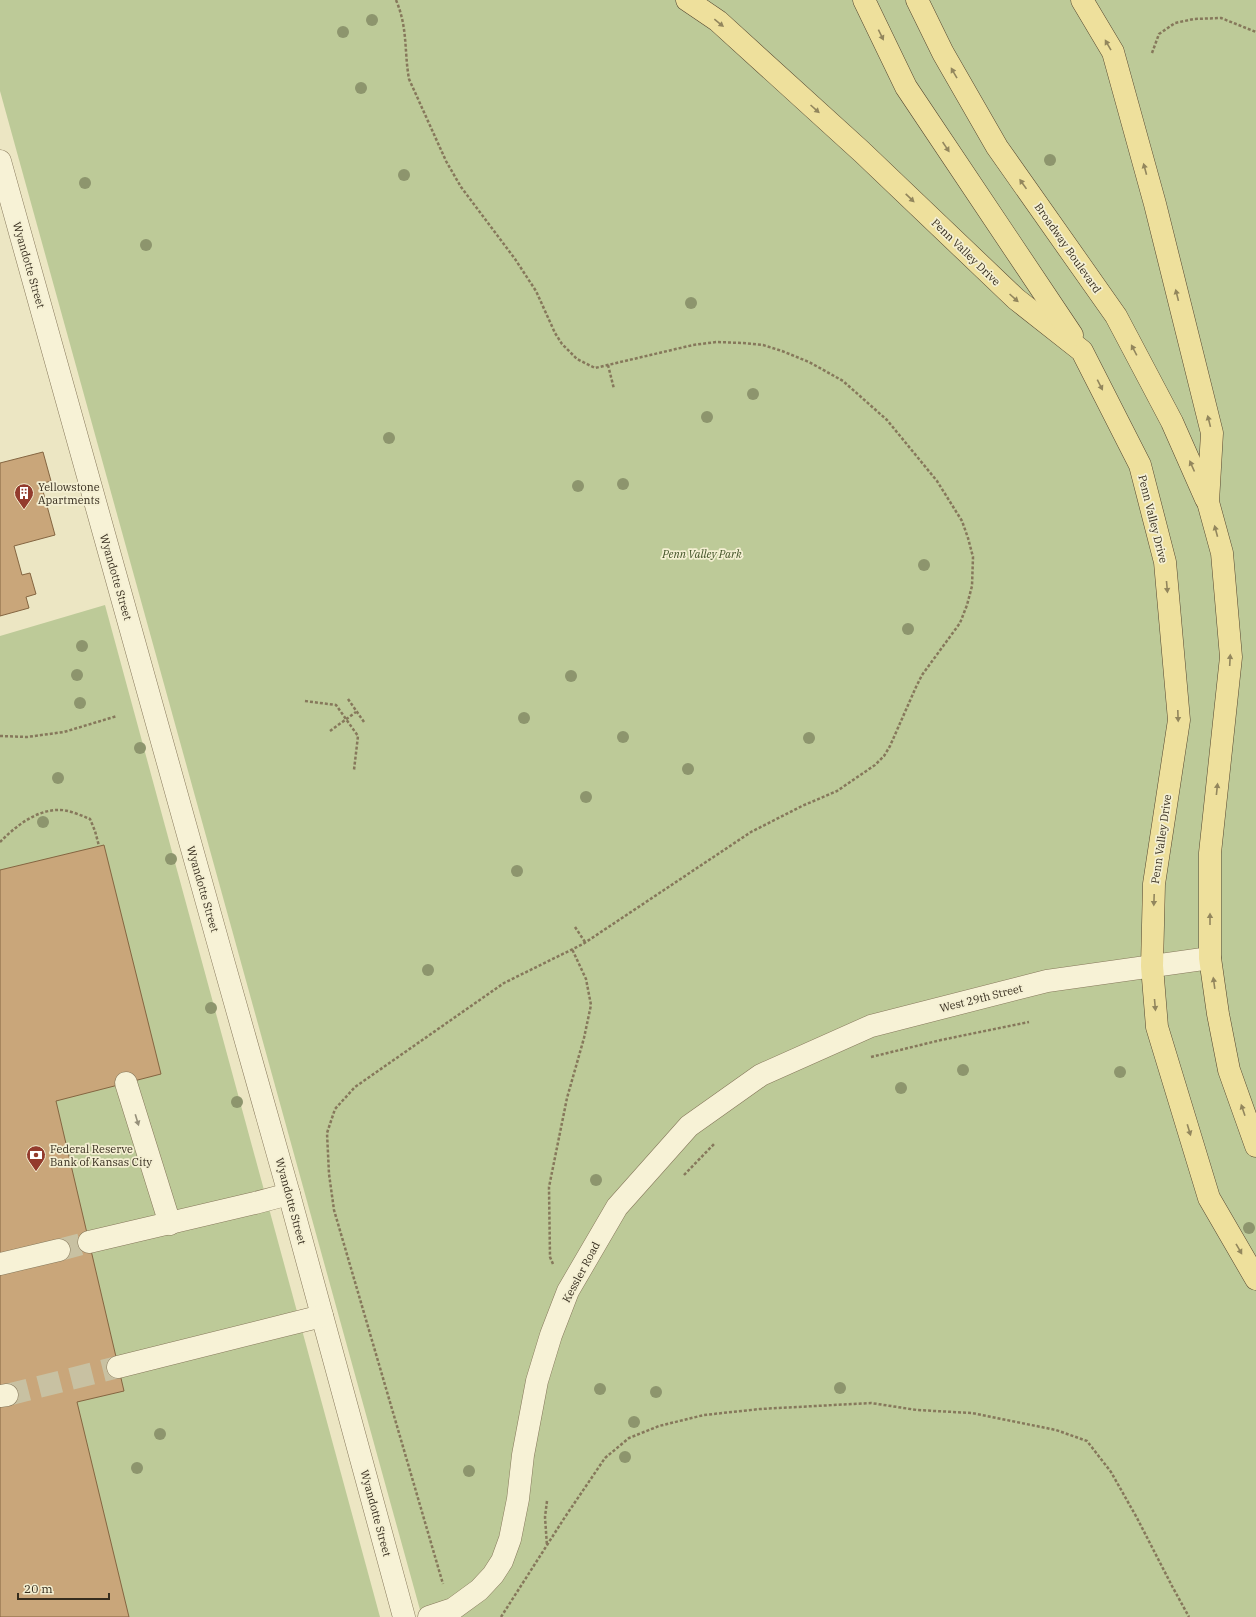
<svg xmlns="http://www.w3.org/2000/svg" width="1256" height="1617" viewBox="0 0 1256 1617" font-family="'IBM Plex Serif',serif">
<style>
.green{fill:#bdca98}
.building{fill:#c9a67a;stroke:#846541}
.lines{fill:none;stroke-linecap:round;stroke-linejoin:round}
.minor-tunnel{stroke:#c8c1a2;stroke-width:22;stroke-dasharray:22 11;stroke-linecap:butt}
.minor-casing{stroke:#86785b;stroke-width:23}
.major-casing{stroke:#54452f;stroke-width:23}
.path{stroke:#86785b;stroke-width:2.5;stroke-dasharray:3 2;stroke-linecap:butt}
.minor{stroke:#f7f2d6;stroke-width:22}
.major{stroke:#eee09c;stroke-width:22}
.tree{fill:#8d956d}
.oneway{fill:#92865d}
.oneway2{fill:#96907a}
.labels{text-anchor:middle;stroke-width:3.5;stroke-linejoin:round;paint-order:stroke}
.street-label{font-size:11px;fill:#362d1e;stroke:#f4efd2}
.poi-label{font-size:11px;fill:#362d1e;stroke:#f4efd2;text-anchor:start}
.park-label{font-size:11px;font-style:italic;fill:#405226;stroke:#f4efd2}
</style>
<rect width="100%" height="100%" fill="#ece6c3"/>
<g class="green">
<path d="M0,0H1256V1617H422L0,91Z"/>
<path d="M105,605L380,1617H0V636Z"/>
</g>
<g class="building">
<path d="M43,452L51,481L41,484L55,535L14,546L22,575L30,573L36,594L26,597L29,608L0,616V463Z"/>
<path d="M104,845L161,1074L56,1101L124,1391L77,1402L129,1617H0V870Z"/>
</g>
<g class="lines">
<g class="minor-tunnel">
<path d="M59,1250L89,1242"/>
<path d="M7,1395L118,1367"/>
</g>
<defs>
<g id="minor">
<path d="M0,161L221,953L289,1194L404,1617"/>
<path d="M126,1083L170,1224"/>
<path d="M89,1242L255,1203L289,1194"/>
<path d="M0,1264L59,1250"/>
<path d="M118,1367L322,1316"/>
<path d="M0,1396L7,1395"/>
<path d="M429,1617L453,1609L479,1590L493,1575L502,1561L510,1539L518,1499L523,1455L537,1381L551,1335L568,1291L617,1207L689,1126L761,1075L871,1026L1047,981L1210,958"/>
</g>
<g id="major">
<path d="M687,0L718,21L862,152L1016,299L1082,351L1140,465L1165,562L1179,720L1154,884L1152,966L1157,1027L1209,1198L1256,1279"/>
<path d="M864,0L906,87L1072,335"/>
<path d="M917,0L943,53L997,147L1116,316L1172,422L1206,499"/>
<path d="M1082,0L1113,52L1155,204L1212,433L1208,502L1222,553L1231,657L1210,853V958L1218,1014L1229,1070L1256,1146"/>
</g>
</defs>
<use href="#minor" class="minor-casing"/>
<use href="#major" class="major-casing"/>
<g class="path">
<path d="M396,0C408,28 404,51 409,79L446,161L461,187L515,259L536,291L555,333L562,344L577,359L595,368L693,345L716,342L743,343L763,345L782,351L809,362L827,372L843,381L887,420L937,481L962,521L968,538L973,557L972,586L967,605L960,623L922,675L916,687L890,746L884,756L875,765L837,791L802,806L751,832L583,944L504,983L355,1087L335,1109L327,1133L329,1174L334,1210L443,1584"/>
<path d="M1152,53L1159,34L1175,23L1194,19L1221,18L1256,32"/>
<path d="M608,365L614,389"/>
<path d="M348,699L364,722"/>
<path d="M305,701L336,705L358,736L354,770"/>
<path d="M330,731L356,712"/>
<path d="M0,736L27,737L64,732L117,716"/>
<path d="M0,842C15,827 34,811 57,810C67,809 80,815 90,819L95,831L99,846"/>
<path d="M575,927L585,942"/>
<path d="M871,1057L941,1040L1029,1022"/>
<path d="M684,1175L715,1143"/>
<path d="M553,1264L550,1257L549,1187L567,1098L584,1038L591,1005L586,979L572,949"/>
<path d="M547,1501L545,1517L547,1546"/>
<path d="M501,1617L565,1517L605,1458L629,1438L659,1426L704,1415L760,1409L871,1403L917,1410L972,1413L1056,1430L1087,1441L1111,1472L1137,1518L1172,1586L1189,1617"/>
</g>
<use href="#minor" class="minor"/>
<use href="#major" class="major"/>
</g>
<g class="tree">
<circle cx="372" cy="20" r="6"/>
<circle cx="343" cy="32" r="6"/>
<circle cx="361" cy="88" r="6"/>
<circle cx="1050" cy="160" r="6"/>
<circle cx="404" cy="175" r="6"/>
<circle cx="85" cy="183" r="6"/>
<circle cx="146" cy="245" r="6"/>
<circle cx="691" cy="303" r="6"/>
<circle cx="753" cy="394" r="6"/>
<circle cx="707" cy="417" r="6"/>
<circle cx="389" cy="438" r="6"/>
<circle cx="623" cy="484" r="6"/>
<circle cx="578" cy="486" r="6"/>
<circle cx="924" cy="565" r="6"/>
<circle cx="908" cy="629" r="6"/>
<circle cx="82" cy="646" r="6"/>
<circle cx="77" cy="675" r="6"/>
<circle cx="571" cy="676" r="6"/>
<circle cx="80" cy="703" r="6"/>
<circle cx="524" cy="718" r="6"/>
<circle cx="623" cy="737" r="6"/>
<circle cx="809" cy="738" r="6"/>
<circle cx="140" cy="748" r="6"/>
<circle cx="688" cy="769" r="6"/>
<circle cx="58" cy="778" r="6"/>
<circle cx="586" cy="797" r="6"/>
<circle cx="43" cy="822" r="6"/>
<circle cx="171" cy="859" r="6"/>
<circle cx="517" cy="871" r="6"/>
<circle cx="428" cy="970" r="6"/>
<circle cx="211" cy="1008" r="6"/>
<circle cx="963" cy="1070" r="6"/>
<circle cx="1120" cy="1072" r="6"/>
<circle cx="901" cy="1088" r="6"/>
<circle cx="237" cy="1102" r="6"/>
<circle cx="596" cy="1180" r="6"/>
<circle cx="1249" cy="1228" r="6"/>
<circle cx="840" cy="1388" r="6"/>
<circle cx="600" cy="1389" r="6"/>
<circle cx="656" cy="1392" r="6"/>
<circle cx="634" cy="1422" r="6"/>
<circle cx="160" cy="1434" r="6"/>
<circle cx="625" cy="1457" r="6"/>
<circle cx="137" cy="1468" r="6"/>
<circle cx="469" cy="1471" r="6"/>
</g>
<defs><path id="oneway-solid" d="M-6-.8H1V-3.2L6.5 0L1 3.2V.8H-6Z"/></defs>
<g class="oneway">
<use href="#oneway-solid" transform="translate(719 23) rotate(39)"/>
<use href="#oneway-solid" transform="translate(881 35) rotate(64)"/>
<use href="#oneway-solid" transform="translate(1108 45) rotate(-120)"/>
<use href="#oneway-solid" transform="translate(954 73) rotate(-120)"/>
<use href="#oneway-solid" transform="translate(815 109) rotate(42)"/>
<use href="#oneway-solid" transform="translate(946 147) rotate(56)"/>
<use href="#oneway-solid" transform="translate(1145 169) rotate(-105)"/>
<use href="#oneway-solid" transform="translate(1023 184) rotate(-125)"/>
<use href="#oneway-solid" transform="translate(910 198) rotate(44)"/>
<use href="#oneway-solid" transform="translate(1177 295) rotate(-104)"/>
<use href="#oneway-solid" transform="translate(1014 298) rotate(42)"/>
<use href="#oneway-solid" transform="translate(1134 350) rotate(-118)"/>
<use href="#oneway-solid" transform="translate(1100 385) rotate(63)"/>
<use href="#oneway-solid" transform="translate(1209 421) rotate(-104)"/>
<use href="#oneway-solid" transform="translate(1192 466) rotate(-114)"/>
<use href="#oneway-solid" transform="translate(1216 531) rotate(-105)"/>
<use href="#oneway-solid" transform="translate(1167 587) rotate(85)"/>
<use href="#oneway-solid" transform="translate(1230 660) rotate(-87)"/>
<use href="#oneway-solid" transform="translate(1178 716) rotate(88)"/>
<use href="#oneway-solid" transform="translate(1217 789) rotate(-84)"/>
<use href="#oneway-solid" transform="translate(1154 900) rotate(92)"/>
<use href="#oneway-solid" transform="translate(1210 919) rotate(-90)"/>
<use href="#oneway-solid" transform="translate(1214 983) rotate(-98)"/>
<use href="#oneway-solid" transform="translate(1155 1005) rotate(85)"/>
<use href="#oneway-solid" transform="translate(1243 1110) rotate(-109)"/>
<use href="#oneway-solid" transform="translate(1189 1130) rotate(73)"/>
<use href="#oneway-solid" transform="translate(1239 1249) rotate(60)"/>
</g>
<use class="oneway2" href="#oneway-solid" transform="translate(137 1120) rotate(73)"/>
<defs>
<symbol id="building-pin" viewBox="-11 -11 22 30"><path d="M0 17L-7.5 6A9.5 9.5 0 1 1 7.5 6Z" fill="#933b2d" stroke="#f4efd2"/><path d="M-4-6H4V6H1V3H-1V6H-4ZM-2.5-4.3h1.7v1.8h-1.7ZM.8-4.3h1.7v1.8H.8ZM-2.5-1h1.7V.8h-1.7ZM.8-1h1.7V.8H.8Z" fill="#fff"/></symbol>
<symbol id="bank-pin" viewBox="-11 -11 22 30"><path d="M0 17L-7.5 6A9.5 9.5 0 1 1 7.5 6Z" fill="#933b2d" stroke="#f4efd2"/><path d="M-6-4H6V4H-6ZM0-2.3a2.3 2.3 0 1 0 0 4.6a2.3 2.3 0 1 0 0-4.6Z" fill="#fff"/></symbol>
</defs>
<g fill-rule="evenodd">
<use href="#building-pin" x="13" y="482" width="22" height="30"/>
<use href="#bank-pin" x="25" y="1144" width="22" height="30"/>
</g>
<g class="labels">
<g class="street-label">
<text transform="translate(1068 248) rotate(55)" y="4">Broadway Boulevard</text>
<text transform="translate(966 252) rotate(44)" y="4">Penn Valley Drive</text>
<text transform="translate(29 265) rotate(74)" y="4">Wyandotte Street</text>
<text transform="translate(1153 519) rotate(76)" y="4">Penn Valley Drive</text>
<text transform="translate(116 577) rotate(74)" y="4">Wyandotte Street</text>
<text transform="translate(1161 839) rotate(-82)" y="4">Penn Valley Drive</text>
<text transform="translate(203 889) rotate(74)" y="4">Wyandotte Street</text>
<text transform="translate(981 998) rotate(-14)" y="4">West 29th Street</text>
<text transform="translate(291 1201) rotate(75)" y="4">Wyandotte Street</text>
<text transform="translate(581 1272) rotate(-62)" y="4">Kessler Road</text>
<text transform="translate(376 1513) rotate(75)" y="4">Wyandotte Street</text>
</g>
<g class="poi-label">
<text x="38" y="491">Yellowstone<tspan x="38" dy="13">Apartments</tspan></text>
<text x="50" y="1153">Federal Reserve<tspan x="50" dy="13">Bank of Kansas City</tspan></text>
</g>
<g class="park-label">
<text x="702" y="558">Penn Valley Park</text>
</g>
</g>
<path d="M18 1593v6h91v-6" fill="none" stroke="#362d1e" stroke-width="2"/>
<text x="24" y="1593" font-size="12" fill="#362d1e" stroke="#f4efd2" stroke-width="3" paint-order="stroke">20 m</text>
</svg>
